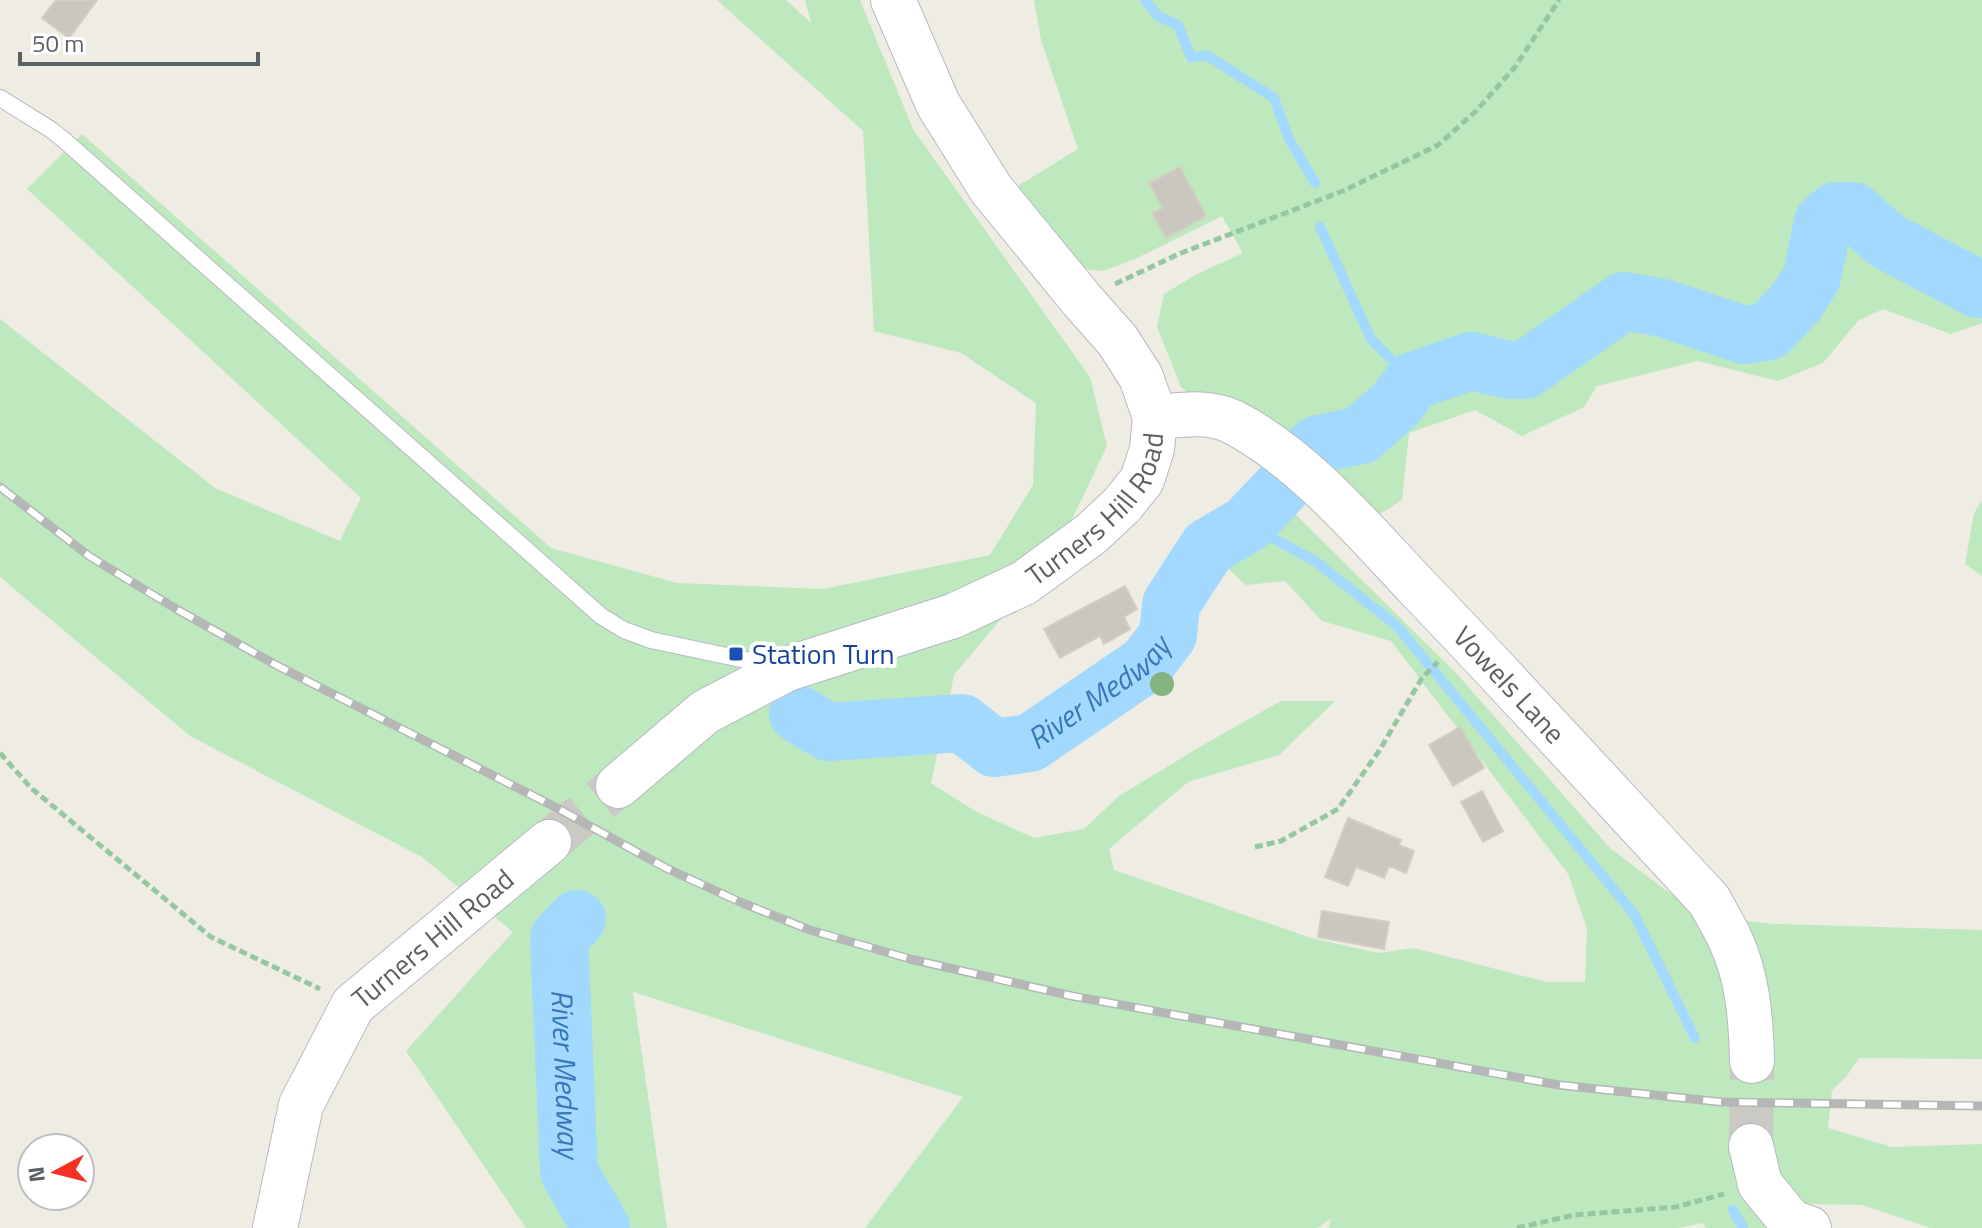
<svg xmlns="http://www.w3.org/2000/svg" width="1982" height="1228" viewBox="0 0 1982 1228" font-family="'Titillium Web',sans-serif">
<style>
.green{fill:#bee8be}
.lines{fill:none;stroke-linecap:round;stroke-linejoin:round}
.stream{stroke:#a3d8ff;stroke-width:10}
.river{stroke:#a3d8ff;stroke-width:58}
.building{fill:#cac7c0;stroke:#d4cec1;stroke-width:2}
.secondary-tunnel{stroke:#cac9c4;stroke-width:44;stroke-dasharray:44 22;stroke-linecap:butt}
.lane-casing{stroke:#b8bbc0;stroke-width:18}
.secondary-casing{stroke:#b7bac0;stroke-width:46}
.path{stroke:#95c7a3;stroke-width:5;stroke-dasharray:8 4;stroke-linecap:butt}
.lane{stroke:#fff;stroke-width:16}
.secondary{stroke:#fff;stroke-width:44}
.rail-casing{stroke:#b5b6b6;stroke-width:9}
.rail{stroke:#fff;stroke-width:6;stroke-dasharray:18;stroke-linecap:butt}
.tree{fill:#85b281}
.transit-dot{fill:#1a4fb4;stroke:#fff;stroke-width:3}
.labels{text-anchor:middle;stroke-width:8;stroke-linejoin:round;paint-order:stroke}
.street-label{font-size:28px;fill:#5b6065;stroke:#fff}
.transit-label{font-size:28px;fill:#164399;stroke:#fff;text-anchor:start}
.water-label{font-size:30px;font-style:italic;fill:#3978b8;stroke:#fff}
</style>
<rect width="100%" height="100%" fill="#efece3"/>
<g class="green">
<path d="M717,0H786L811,23L805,0H860L913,129L1090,377L1107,446L1056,553L954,675L931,783L975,811L1034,838L1084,829L1119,796L1203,745L1281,701H1335L1279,755L1188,782L1109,849L1114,870L1311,938L1378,953L1414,948L1547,982H1585L1587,928L1568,874L1391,641L1322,621L1285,581L1246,585L1210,552L1271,505L1283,502L1457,674L1610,848L1700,916L1774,924L1982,930V1059L1859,1058L1846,1077L1832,1090L1828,1128L1892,1147L1982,1144V1228H1931L1862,1205L1771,1203L1776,1228H1706L1703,1223L1678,1228H1328L1332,1218L1317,1228H865L963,1097L633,992L667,1228H526L406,1051L513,932L422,857L190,736L0,577V319L215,488L340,541L361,498L27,189L82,134L551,548L677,583L823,589L990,555L1033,485L1036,403L961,353L874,331L863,131Z"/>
<path d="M1034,0H1982V323L1951,334L1883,309L1858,321L1823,363L1778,381L1698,361L1597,386L1584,407L1522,436L1475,410L1409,433L1402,500L1375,517L1199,402L1181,387L1157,327L1164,294L1197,274L1243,253L1222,216L1133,260L1103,271L1086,269L1040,217L1016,187L1078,149L1041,40Z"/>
<path d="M1982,501V576L1965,564L1974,513Z"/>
</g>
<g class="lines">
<g class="stream">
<path d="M1145,0L1158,16L1178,25L1191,57L1208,56L1274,98L1289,139L1315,183"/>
<path d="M1320,227L1371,339L1413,381"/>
<path d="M1247,524L1315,561L1397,626L1634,914L1695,1038"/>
<path d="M1733,1210L1743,1228"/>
</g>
<g class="river">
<path d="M1313,448L1319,444L1361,435L1396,404L1413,381L1471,361L1509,370H1525L1624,301L1663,308L1744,335L1769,331L1797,301L1812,277L1823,222L1836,211H1853L1887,241L1978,289L1982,288"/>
<path id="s1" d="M798,714L828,732L962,723L994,748L1030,743L1146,664L1168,635L1171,604L1208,547L1247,524L1282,487"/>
<path id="s2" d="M577,919L559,938L569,1172L601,1228"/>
</g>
</g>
<g class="building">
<path d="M56,0H97L69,38L42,18Z"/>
<path d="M1180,167L1206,216L1166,238L1152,213L1163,208L1149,183Z"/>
<path d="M1125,586L1137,609L1124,617L1130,629L1104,644L1100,636L1060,658L1044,629Z"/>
<path d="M1460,727L1484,768L1453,786L1429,745Z"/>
<path d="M1482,791L1503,831L1483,842L1461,802Z"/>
<path d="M1348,818L1401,840L1399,845L1414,851L1406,873L1389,866L1384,878L1356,867L1348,886L1325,877Z"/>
<path d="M1322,911L1389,922L1384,949L1318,937Z"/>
</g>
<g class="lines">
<g class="secondary-tunnel">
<path d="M549,842L618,786"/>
<path d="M1751,1146L1752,1061"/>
</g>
<defs>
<path id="lane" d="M0,98L50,129L64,140L601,616L624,630L651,640L774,666"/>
<g id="secondary">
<path id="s3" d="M1155,417C1181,415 1208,410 1233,422C1304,459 1364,531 1418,588C1517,691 1612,796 1709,900C1716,913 1724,926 1730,939C1748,977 1751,1019 1752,1061"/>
<path id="s4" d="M618,786L705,712L787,669L953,616L1024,583L1091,534L1122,505L1142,480L1152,449L1155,417L1141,377L1118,341L1081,299L991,189L938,104L893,0"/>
<path d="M1751,1146L1760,1184L1791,1222L1809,1228"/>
<path id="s5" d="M275,1228L301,1105L353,1005L549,842"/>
</g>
</defs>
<use href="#lane" class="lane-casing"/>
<use href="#secondary" class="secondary-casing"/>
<g class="path">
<path d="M1115,284L1181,253L1343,191L1438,145L1476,111L1515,67L1559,0"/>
<path d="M0,753L31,788L211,937L320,989"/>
<path d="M1255,847L1281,841L1338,809L1379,751L1422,678L1438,662"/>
<path d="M1517,1228L1574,1215L1676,1207L1724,1194"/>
</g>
<use href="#lane" class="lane"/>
<use href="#secondary" class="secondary"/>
<defs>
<path id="rail" d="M0,487L89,556L178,610L276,665L559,809L666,868L740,902L810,930L910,959L1072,996L1559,1085L1721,1102L1982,1106"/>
</defs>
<use href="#rail" class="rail-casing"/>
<use href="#rail" class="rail"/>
</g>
<circle class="tree" cx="1162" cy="684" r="12"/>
<rect class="transit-dot" x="728" y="646" width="16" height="16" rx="4"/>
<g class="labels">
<g class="street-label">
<text dy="10" stroke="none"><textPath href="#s4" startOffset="566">Turners Hill Road</textPath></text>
<text dy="10" stroke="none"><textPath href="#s3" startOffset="462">Vowels Lane</textPath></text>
<text dy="10" stroke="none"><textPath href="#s5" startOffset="342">Turners Hill Road</textPath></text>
</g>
<g class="transit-label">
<text x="752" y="664">Station Turn</text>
</g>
<g class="water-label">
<text dy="10" stroke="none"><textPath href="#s1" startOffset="332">River Medway</textPath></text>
<text dy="10" stroke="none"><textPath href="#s2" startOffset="162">River Medway</textPath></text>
</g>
</g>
<g transform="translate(56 1172) rotate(263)"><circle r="38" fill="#ffffff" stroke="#bdbfc1" stroke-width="2"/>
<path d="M0-6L14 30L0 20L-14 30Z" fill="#f53124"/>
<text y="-12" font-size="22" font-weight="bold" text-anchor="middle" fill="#5b6065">N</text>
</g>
<path d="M20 52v12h238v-12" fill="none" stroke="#5b6065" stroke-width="4"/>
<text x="32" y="52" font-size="24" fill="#5b6065" stroke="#ffffff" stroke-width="6" paint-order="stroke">50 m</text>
</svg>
